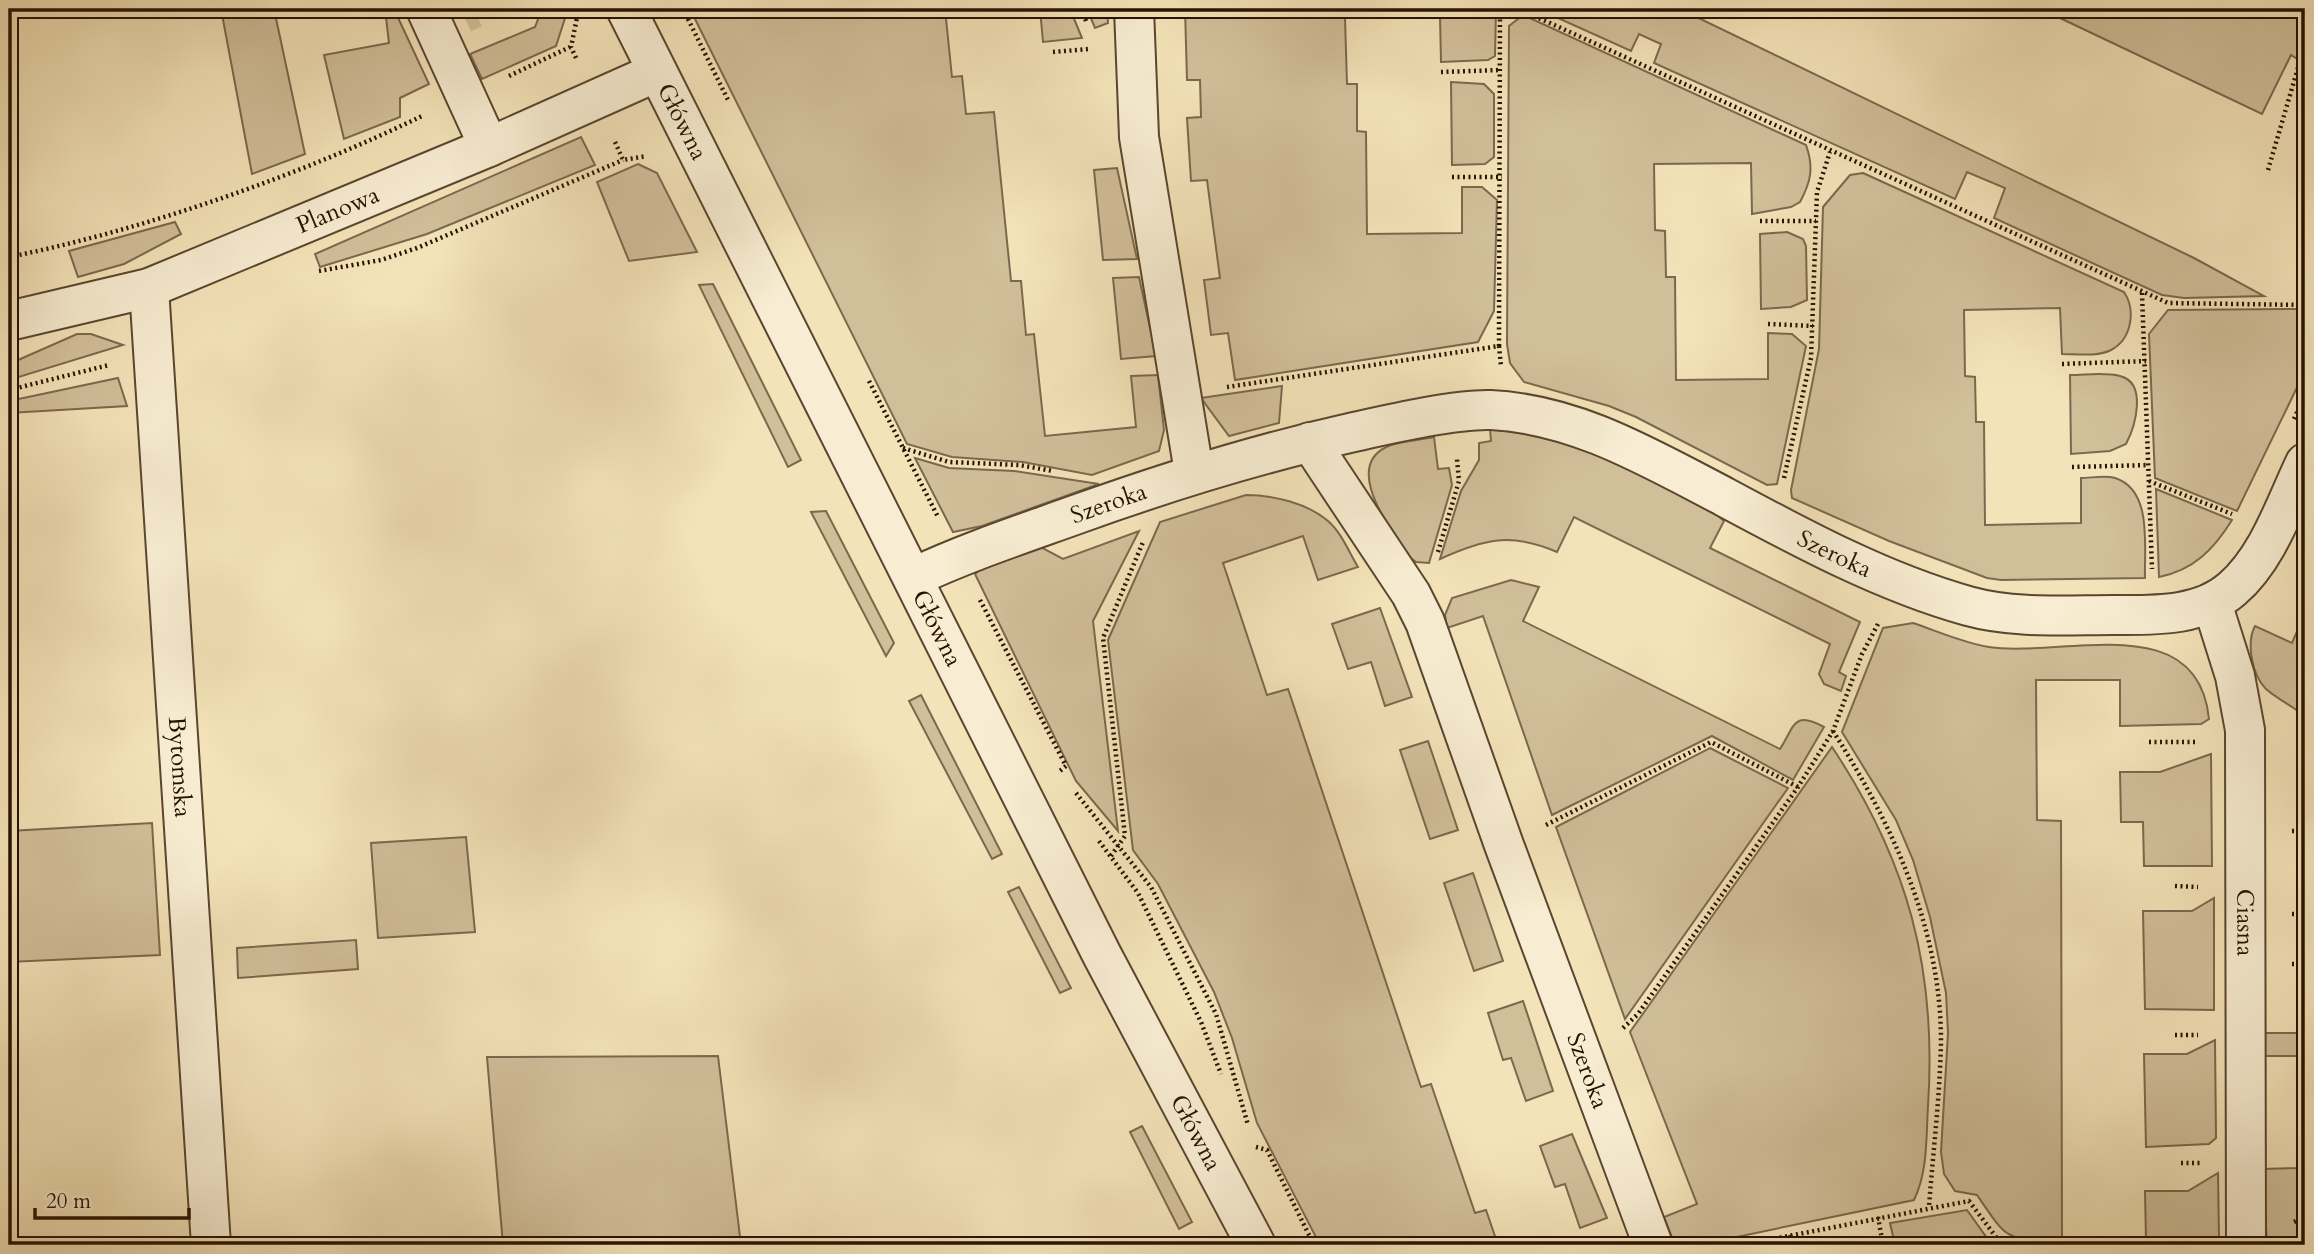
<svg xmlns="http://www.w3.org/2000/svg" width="2314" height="1254" viewBox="0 0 2314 1254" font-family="Cardo,serif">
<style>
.green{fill:#d1bf9a;stroke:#7c684e;stroke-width:2}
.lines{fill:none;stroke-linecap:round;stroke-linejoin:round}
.minor-tunnel{stroke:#d5c49d;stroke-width:38;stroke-dasharray:38 19;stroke-linecap:butt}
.minor-casing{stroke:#5a462f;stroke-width:42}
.path{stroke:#271201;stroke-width:4.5;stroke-dasharray:2 3.5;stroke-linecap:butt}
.minor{stroke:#f8edd2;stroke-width:38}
.labels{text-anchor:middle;stroke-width:7;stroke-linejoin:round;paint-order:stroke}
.street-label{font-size:24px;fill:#271201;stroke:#f8edd2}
</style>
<rect width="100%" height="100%" fill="#f4e3b9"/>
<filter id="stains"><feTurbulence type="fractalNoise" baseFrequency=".00286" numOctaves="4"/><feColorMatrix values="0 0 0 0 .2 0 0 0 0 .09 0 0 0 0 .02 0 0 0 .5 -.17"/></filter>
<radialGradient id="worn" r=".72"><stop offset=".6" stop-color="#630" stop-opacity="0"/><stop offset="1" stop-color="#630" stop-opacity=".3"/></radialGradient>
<g class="green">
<path d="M221,9H274L305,154L252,174Z"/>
<path d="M385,9H394L429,84L400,98V117L344,139L324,55L389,43Z"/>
<path d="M542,9H568L556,46L482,79L470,54L535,27Z"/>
<path d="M690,9H945L952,77L962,76L966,114L994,112L1011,281H1021L1026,335L1034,334L1045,436L1136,427L1131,376L1158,375L1164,430L1159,451L1092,475L1023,462L952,457L907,444Z"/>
<path d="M1040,9H1070L1082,38L1043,42Z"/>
<path d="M1087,9H1107L1108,23L1095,28Z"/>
<path d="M1185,9H1496L1495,56L1488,60L1441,62L1440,17L1345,18L1347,84H1357V131L1366,132L1367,234L1462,233V187H1482L1497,200L1494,311L1478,342L1235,380L1228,333L1211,335L1204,280L1220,278L1207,180L1191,181L1187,118L1201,117L1200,80H1187Z"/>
<path d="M1538,9H1680L2194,258L2264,296L2184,298L2162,295L1994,218L2005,188L1967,172L1955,199L1654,63L1661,44L1639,34L1631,51Z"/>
<path d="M2041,9H2305V64L2291,55L2262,114Z"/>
<path d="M1523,15L1806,145C1814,167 1811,182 1800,202L1791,207L1752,214L1751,163L1654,164L1655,230L1665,231L1666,277H1675L1676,380L1768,379V333L1792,334L1806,346L1777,484L1767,485L1636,417L1609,406L1524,382L1510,363L1507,344L1509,26Z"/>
<path d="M1451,82L1484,84L1494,94V157L1485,164L1452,165Z"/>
<path d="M581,137L595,165L427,234L320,267L315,254Z"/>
<path d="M638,164L657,173L697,252L629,261L597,182Z"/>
<path d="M1117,168L1137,259L1103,260L1094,170Z"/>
<path d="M1863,173L2124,292C2136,310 2132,339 2111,350C2098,357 2076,354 2062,354L2060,308L1964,310L1965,376L1975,377L1976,422H1984L1985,525L2081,523V478C2091,478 2105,475 2115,478C2153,490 2144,547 2145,578L2001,580L1987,578L1889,541L1792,498L1791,490L1819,349L1823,207L1850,175Z"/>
<path d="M175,222L181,234L124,264L78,277L69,251Z"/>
<path d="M1787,232L1803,239L1806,246L1807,300L1791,307L1761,309L1760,234Z"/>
<path d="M1139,277L1156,356L1121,359L1113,278Z"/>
<path d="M713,284L801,460L788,467L699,285Z"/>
<path d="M2299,309L2305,310V371L2237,511L2155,478L2149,334L2168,310Z"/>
<path d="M77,334H91L123,345L9,380V364Z"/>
<path d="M2070,375C2086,375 2105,372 2120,376C2148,383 2135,427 2126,444L2110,451L2071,454Z"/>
<path d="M118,378L127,406L9,413V401Z"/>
<path d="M1282,386L1279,423L1229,436L1201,398Z"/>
<path d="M1490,429C1570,437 1649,472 1717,515L1724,521L1710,548L1860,622L1839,672L1846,676L1841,691L1824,684L1819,674L1830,644L1574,517L1557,552C1511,532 1484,539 1440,559L1461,491L1479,460V443L1491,441Z"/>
<path d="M1434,437L1438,469L1449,468L1452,485L1429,563L1416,562L1408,556C1392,530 1339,464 1391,445C1404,441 1420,440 1434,437Z"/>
<path d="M915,458L949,468L1014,471L1099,484L982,526L953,532Z"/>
<path d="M2156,489L2232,520C2214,549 2194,570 2159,577Z"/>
<path d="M1246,495C1273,495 1307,503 1328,521C1341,532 1349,552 1358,567L1318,580L1303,536L1223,563L1267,695L1288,689L1421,1087L1431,1084L1475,1213L1486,1210L1498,1245H1320L1257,1123L1232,1038L1214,992L1158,884L1133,850L1108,640L1160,522Z"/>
<path d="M826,511L894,643L886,656L811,512Z"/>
<path d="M1139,531L1093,621L1118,831L1076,781L975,574L984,566L1037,545L1063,559Z"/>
<path d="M1511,580L1539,587L1523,621L1780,749C1795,726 1793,710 1824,727L1793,780L1712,736L1552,815L1483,616L1447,628L1445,615L1452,598Z"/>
<path d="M1380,608L1412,697L1385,706L1371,662L1348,669L1332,624Z"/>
<path d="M2305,613V826H2298V711C2288,704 2275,697 2266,689C2252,675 2246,643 2255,626L2292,643Z"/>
<path d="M1913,623C1937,631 1963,643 1989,647C2063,658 2198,607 2209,719L2201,724L2120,726V680H2036L2037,820L2061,821L2062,1241C2005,1239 2009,1242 1977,1195L1955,1191L1944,1174L1941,1152L1948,1033L1946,993L1930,917L1913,860L1896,820L1842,732L1883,628Z"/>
<path d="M921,695L1002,854L992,859L909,701Z"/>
<path d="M1428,741L1458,830L1430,839L1400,750Z"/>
<path d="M1832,747C1908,861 1937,969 1928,1106C1926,1138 1928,1171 1914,1200L1698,1245H1675L1664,1217L1697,1204L1630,1032Z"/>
<path d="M1710,748L1788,788L1625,1019L1556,827Z"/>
<path d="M2211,754L2212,866H2144L2143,822H2121L2120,772H2160Z"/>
<path d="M152,823L160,955L9,962V831Z"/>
<path d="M466,837L475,932L378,938L371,843Z"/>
<rect x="2298" y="837" width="7" height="70"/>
<path d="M1473,873L1503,961L1474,971L1444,883Z"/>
<path d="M1019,887L1071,988L1060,993L1008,892Z"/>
<path d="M2214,898V1010L2145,1009L2143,911H2192Z"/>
<rect x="2297" y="921" width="8" height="36"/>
<path d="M356,940L358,969L238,978L237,948Z"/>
<path d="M2298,972H2305V1245H2267L2263,1169L2299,1168L2297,1056H2261L2262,1033H2297Z"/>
<path d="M1523,1001L1553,1091L1526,1101L1511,1058L1503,1060L1488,1013Z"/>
<path d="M2215,1040L2216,1138L2209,1144L2146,1147L2144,1054H2187Z"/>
<path d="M718,1056L741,1245H503L487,1057Z"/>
<path d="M1142,1126L1192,1222L1179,1229L1130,1132Z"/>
<path d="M1572,1134L1607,1218L1580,1228L1565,1184L1555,1187L1540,1146Z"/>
<path d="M2218,1173L2219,1238L2146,1240L2145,1191H2188Z"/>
<path d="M1967,1210L1992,1245H1895L1890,1223Z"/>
</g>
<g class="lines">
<path class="minor-tunnel" d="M463,14L474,9"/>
<defs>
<g id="minor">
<path d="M426,9L489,147"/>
<path id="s1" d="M626,9L1102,955L1256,1245"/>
<path d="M1134,9L1139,137L1194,472"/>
<path id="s2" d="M149,288L211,1245"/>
<path id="s3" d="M9,321L149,288L489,147L657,72"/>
<path id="s4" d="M1310,442L1411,594L1425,622L1504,845L1653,1245"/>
<path id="s5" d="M914,577C965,553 1019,535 1072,516C1166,482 1256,454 1354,432C1390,424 1455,409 1491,410C1575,414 1648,457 1721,495C1799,537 1882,582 1968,606C2015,619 2065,615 2114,615C2154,615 2200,617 2232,589C2268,558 2285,505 2305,463"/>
<path id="s6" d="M2212,603L2235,676L2245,730L2246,1245"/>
</g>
</defs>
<use href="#minor" class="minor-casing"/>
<g class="path">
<path d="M683,9L729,102"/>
<path d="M1081,9L1086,21"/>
<path d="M1519,9L2168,303L2305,305"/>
<path d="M1053,52L1089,49"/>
<path d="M576,58L571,47L578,13"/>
<path d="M1441,72L1501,70"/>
<path d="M509,76L570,47"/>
<path d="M615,142L623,160L647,156"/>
<path d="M2268,170L2305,44"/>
<path d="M1452,177H1502"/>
<path d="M1760,221H1816"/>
<path d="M9,257C144,230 301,175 424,115"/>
<path d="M319,271L381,260L417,248L623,160"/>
<path d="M2142,293L2152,569"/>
<path d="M1768,324L1813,326"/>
<path d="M1499,346L1500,9"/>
<path d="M2062,364L2146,361"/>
<path d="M869,381L938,517"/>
<path d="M1227,387L1499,346L1501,366"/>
<path d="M9,390L109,365"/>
<path d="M2294,419L2305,395"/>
<path d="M903,448L949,462L1019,465L1053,471"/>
<path d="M2072,467L2149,465"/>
<path d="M1784,478L1811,358L1817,192L1830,152"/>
<path d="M2149,481L2232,514"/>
<path d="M1438,552L1459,481L1457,459"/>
<path d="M980,600L1066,766L1060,771"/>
<path d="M1833,731C1892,824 1941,928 1941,1041C1940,1096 1933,1152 1929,1207"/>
<path d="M2149,742H2198"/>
<path d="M1076,793L1151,887L1216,1014L1248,1125"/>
<path d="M1546,825L1711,742L1798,787"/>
<path d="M2292,831H2305"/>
<path d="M1099,841L1138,893L1201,1022L1221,1074"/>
<path d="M1111,856L1125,836L1103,638L1143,542"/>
<path d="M2175,886L2198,887"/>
<path d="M2292,914H2305"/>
<path d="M2292,964H2305"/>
<path d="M1623,1028L1638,1014L1798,787L1833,731L1862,654L1878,624"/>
<path d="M2175,1035H2198"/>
<path d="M1256,1147L1267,1150L1314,1245"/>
<path d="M2181,1163H2201"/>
<path d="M1878,1217L1883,1245"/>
<path d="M2294,1222L2305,1217"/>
<path d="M1790,1235L1792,1245"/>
<path d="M1742,1245L1969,1201L2002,1245"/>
</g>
<use href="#minor" class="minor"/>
</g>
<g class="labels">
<g class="street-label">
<text dy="8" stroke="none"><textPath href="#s1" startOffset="126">Główna</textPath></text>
<text dy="8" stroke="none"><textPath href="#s3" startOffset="348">Planowa</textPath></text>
<text dy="8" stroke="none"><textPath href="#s5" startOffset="208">Szeroka</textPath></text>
<text dy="8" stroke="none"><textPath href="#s5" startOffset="978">Szeroka</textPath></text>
<text dy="8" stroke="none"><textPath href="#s1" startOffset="693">Główna</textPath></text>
<text dy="8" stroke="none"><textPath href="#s2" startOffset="480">Bytomska</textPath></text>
<text dy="8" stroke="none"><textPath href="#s6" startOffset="324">Ciasna</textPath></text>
<text dy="8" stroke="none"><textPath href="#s4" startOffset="691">Szeroka</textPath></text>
<text dy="8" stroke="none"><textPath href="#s1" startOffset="1260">Główna</textPath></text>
</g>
</g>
<rect width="2314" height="1254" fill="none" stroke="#f4e3b9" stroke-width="35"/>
<rect x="10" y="10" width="2293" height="1233" fill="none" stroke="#271201" stroke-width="3.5"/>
<rect x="18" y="18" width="2279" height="1219" fill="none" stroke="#271201" stroke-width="2"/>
<path d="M35 1208v10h154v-10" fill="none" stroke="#271201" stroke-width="3.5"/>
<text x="46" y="1208" font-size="21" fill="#271201" stroke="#f8edd2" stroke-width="5" paint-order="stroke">20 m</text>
<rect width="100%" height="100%" filter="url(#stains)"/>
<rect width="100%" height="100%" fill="url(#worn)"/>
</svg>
